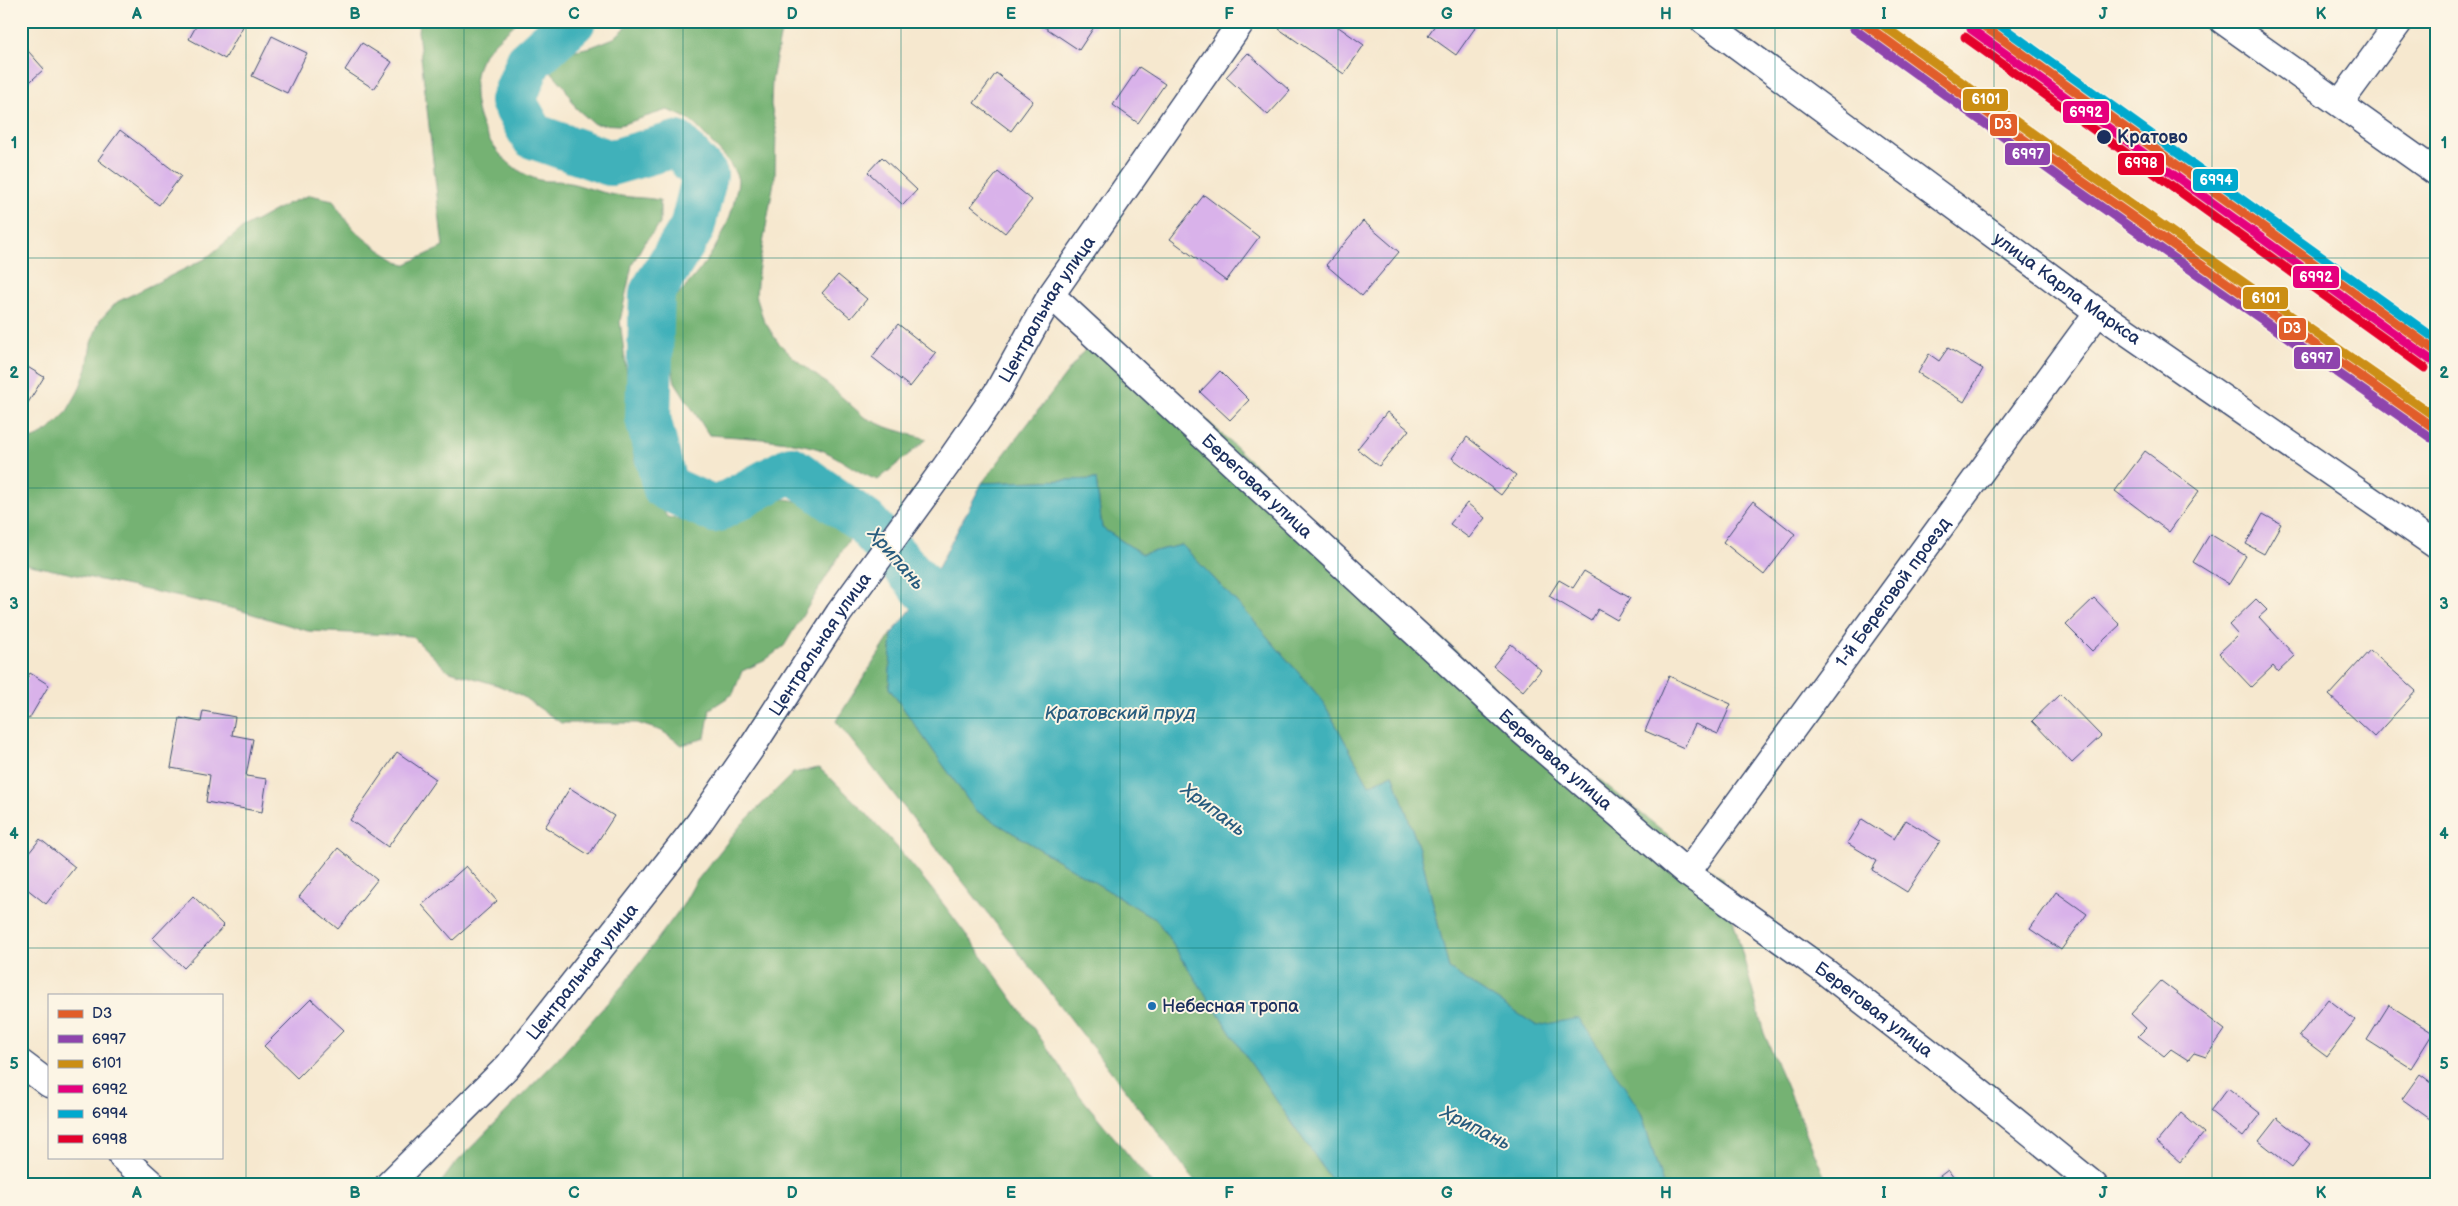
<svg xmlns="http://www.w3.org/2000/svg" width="2458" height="1206" viewBox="0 0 2458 1206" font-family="'Balsamiq Sans',sans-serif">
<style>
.forest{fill:#75b273;stroke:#487068}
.water{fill:#40b1ba;stroke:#2e708c}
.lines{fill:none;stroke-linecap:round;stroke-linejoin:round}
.river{stroke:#40b1ba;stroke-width:46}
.building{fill:#d9b2ea}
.minor-casing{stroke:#3c4b6f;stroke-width:29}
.minor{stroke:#fff;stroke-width:26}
.rail-1-casing{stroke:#fcf5e5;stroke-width:12}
.rail-2-casing{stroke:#fcf5e5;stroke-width:12}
.rail-3-casing{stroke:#fcf5e5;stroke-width:12}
.rail-4-casing{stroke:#fcf5e5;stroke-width:12}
.rail-5-casing{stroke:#fcf5e5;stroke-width:12}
.rail-6-casing{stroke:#fcf5e5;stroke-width:12}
.rail-1{stroke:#e15d29;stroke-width:9}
.rail-2{stroke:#8e44ad;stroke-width:9}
.rail-3{stroke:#cb8e13;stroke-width:9}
.rail-4{stroke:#e5007d;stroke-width:9}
.rail-5{stroke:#00a9ce;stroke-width:9}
.rail-6{stroke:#e4002b;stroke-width:9}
.grid{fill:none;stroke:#0f766e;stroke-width:1;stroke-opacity:0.55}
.stop-dot{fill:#1b2f5e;stroke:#fcf5e5;stroke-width:2}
.poi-dot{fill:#1f6fb2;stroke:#fcf5e5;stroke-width:2}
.labels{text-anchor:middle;stroke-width:4;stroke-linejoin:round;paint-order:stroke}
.stop-label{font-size:18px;font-weight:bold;fill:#1b2f5e;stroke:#fcf5e5;text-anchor:start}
.street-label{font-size:18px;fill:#1b2f5e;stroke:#fcf5e5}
.poi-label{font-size:18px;fill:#1b2f5e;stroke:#fcf5e5;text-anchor:start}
.water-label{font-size:19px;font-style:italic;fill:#285c7e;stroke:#fcf5e5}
.line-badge{stroke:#fcf5e5;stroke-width:2}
.badge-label{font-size:14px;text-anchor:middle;font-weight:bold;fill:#fff}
.neatline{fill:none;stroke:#0f766e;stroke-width:2}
.grid-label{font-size:16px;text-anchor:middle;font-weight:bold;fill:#0f766e}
</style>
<rect width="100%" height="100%" fill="#fcf5e5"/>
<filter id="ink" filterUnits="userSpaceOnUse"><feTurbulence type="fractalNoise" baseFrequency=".02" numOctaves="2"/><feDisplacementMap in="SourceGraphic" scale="10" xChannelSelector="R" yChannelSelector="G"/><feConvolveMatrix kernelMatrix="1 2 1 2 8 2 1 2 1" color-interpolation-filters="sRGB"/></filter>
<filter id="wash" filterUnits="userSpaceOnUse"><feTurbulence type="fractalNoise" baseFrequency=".0096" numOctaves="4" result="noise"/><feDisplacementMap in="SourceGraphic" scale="20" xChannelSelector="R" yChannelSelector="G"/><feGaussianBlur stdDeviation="1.12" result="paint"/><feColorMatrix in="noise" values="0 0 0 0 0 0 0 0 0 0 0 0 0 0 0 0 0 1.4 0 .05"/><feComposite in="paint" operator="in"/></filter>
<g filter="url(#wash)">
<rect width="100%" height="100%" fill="#f6e8cf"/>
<g class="forest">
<path d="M420,21H518C505,34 484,48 478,67C465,112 494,166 539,180C548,182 558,180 566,182C581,185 595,191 610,194C626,198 643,197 660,200V224L644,243L632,265L620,321L629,390L631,439L635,462L667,517L722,528C733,523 767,500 777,499C801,497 836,518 856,528L784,646L764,661L742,671L733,694L710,709L705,738L682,745L662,731L637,723H561L519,694L497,685L447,670L412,636L308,631L236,609L21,563V442H28L49,430L66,413L78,392L87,369L91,343L100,320L117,302L205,259L243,228L287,204L310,195L333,200C353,235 370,244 404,265L443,247L418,31Z"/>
<path d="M633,21H783L772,80L771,105L776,128L775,176L758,272L756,295L763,319L777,341L794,358L831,387L864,417L886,427L927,439L878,480C859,474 842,459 824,451C799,440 737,437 709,435L675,382L667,346L665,307C698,277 729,237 736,192C737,187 739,181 737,177C732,164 722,153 712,143C695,124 692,119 667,110L620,125L594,124L576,108L564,86L548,68L566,52L591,47L614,38Z"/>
<path d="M1104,325L1557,745L1722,879L1764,1033L1828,1185H1663L1641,1112L1537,1026L1449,969L1421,855L1393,774L1369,785L1322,700L1244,610L1182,545L1142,554L1102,528L1096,479L982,483Z"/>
<path d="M892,633L889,688L975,810L1157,920L1243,1052L1335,1185H1198L1057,1001L836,721Z"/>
<path d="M819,768C915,852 985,962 1059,1064L1072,1086L1153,1185H439L454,1165L557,1060L624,984L683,905L695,883L741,825L793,773Z"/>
</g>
<path class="water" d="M1096,479L1102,528L1142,554L1182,545L1244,610L1322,700L1369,785L1393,774L1421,855L1449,969L1537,1026L1579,1018L1641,1112L1663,1185H1335L1243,1052L1157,920L975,810L889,688L892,633L926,591L982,483Z"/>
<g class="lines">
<path class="river" d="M573,21L529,61L513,101L533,136L610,163L677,144L705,175L692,228L652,293L648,418L665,487L715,510L791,469L866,523L926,591L976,630"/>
</g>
<g id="blocks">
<g class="building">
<path d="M199,21H246L225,59L189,39Z"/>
<path d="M1046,21H1098L1079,50L1043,26Z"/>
<path d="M1284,21H1330L1364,45L1344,74L1279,29Z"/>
<path d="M1438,21H1480L1456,55L1428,35Z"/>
<path d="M272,36L307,53L287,93L252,76Z"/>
<path d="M21,43L44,69L21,90Z"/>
<path d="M362,43L392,62L374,89L345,70Z"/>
<path d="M1248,53L1290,91L1268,115L1226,77Z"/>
<path d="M1139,67L1165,84L1138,123L1113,105Z"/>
<path d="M996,73L1033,101L1011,131L974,103Z"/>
<path d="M120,130L181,176L159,205L98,160Z"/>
<path d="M882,157L917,190L903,205L868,172Z"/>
<path d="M998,172L1032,200L1005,233L971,206Z"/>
<path d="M1204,195L1259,237L1226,281L1170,239Z"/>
<path d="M1363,221L1399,252L1362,296L1326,265Z"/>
<path d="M838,275L867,299L851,318L822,293Z"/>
<path d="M898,324L936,354L910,387L872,357Z"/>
<path d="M1948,348L1983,369L1964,402L1918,373L1929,354L1939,361Z"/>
<path d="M21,363L44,377L21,414Z"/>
<path d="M1220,371L1249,400L1230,420L1200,392Z"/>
<path d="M1387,412L1409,430L1379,466L1357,449Z"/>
<path d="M1467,437L1516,475L1501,495L1452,458Z"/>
<path d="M2145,451L2199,491L2169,532L2115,491Z"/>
<path d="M1753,501L1795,534L1764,575L1723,542Z"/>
<path d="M1467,503L1485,518L1469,538L1450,524Z"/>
<path d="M2263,514L2281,524L2264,554L2246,544Z"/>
<path d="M2210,534L2246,556L2229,584L2193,562Z"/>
<path d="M1584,571L1630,598L1617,620L1598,609L1591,621L1549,596L1559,580L1573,588Z"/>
<path d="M2094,598L2120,625L2092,651L2066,625Z"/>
<path d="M2256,599L2267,610L2259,617L2295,656L2278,672L2273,666L2251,687L2219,653L2238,635L2229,625Z"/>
<path d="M1511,644L1541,670L1523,691L1493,666Z"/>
<path d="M2370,650L2416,691L2374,737L2329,695Z"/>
<path d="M30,673L49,685L29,719L21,714V688Z"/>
<path d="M1669,676L1731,704L1718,734L1695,724L1684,748L1645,731Z"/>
<path d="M2060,694L2101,736L2072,763L2032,721Z"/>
<path d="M203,711L235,717L232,735L253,739L246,776L267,779L262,812L206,802L210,775L171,768L180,718L201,722Z"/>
<path d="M397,752L436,779L388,847L350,820Z"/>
<path d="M570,788L614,816L589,855L545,827Z"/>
<path d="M1862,819L1894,839L1906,820L1940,841L1907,892L1872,870L1877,861L1847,843Z"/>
<path d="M40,839L75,867L46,904L21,884V863Z"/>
<path d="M338,848L377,880L338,929L299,897Z"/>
<path d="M466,866L497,901L453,940L422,905Z"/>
<path d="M2056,892L2087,914L2061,950L2030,929Z"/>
<path d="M193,896L224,926L184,968L153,938Z"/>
<path d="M2161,981L2225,1030L2206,1057L2194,1053L2188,1060L2171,1049L2164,1056L2138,1036L2146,1028L2131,1014Z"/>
<path d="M311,999L344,1030L297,1078L264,1046Z"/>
<path d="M2328,999L2355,1020L2327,1057L2299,1036Z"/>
<path d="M2389,1005L2433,1033L2411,1068L2367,1040Z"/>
<path d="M2420,1074L2437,1087V1124L2402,1099Z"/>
<path d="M2228,1088L2261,1114L2243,1137L2210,1111Z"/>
<path d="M2181,1113L2204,1133L2180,1162L2157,1142Z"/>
<path d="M2277,1118L2310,1144L2292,1167L2259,1141Z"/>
<path d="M1948,1170L1959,1185H1928Z"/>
<path d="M21,1174L33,1185H21Z"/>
</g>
</g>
</g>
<g filter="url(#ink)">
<use href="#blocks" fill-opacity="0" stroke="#3c4b6f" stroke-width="1"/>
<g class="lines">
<defs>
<g id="minor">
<path id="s1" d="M1704,21L2098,312L2437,546"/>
<path d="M2223,21L2437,173"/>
<path d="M2340,103L2400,21"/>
<path id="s2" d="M1051,295L1516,726L1687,873L1823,970L1956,1073L2094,1185"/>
<path id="s3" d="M1687,873L2098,312"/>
<path d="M21,1063L49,1084"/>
<path d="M122,1157L153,1185"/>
<path id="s4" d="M388,1185L508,1066L699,823L754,744L839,613L946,466L998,391L1051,295L1072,265L1242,21"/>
</g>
</defs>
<use href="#minor" class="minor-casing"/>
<use href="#minor" class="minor"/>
<defs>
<g id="rail-1">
<path d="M1860,21L2076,177L2437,430"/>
<path d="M1977,21L2437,352"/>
</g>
<path id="rail-2" d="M1854,29L2070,185L2431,438"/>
<path id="rail-3" d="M1877,21L2082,169L2437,418"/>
<path id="rail-4" d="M1971,29L2431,360"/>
<path id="rail-5" d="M1994,21L2437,340"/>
<path id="rail-6" d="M1965,37L2425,368"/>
</defs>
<use href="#rail-1" class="rail-1-casing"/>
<use href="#rail-2" class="rail-2-casing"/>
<use href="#rail-3" class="rail-3-casing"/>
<use href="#rail-4" class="rail-4-casing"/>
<use href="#rail-5" class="rail-5-casing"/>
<use href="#rail-6" class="rail-6-casing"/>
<use href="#rail-1" class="rail-1"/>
<use href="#rail-2" class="rail-2"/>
<use href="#rail-3" class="rail-3"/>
<use href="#rail-4" class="rail-4"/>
<use href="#rail-5" class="rail-5"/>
<use href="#rail-6" class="rail-6"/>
</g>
</g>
<path class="grid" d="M246,21V1185M464,21V1185M683,21V1185M901,21V1185M1120,21V1185M1338,21V1185M1557,21V1185M1775,21V1185M1994,21V1185M2212,21V1185M21,258H2437M21,488H2437M21,718H2437M21,948H2437"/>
<circle class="stop-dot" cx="2104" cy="137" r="8"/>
<circle class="poi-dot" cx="1152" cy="1006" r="5"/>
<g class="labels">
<g class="stop-label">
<text x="2117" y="143">Кратово</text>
</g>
<g class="street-label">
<text dy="6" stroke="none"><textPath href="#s1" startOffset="451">улица Карла Маркса</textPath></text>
<text dy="6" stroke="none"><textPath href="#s4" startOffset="1099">Центральная улица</textPath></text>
<text dy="6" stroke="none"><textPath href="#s2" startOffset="281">Береговая улица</textPath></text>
<text dy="6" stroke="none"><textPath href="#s3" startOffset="348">1-й Береговой проезд</textPath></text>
<text dy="6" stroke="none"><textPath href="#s4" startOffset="694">Центральная улица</textPath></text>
<text dy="6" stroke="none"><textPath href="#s2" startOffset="686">Береговая улица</textPath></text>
<text dy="6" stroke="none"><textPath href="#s4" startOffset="289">Центральная улица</textPath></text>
<text dy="6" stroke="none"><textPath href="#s2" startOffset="1091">Береговая улица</textPath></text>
</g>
<g class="poi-label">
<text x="1162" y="1012">Небесная тропа</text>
</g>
<g class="water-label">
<text transform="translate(897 558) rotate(49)" y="7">Хрипань</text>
<text x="1120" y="719">Кратовский пруд</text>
<text transform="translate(1214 809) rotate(37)" y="7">Хрипань</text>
<text transform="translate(1476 1127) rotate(27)" y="7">Хрипань</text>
</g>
</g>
<g class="line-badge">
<rect x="1962" y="88" width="47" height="24" rx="5" fill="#cb8e13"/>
<rect x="2062" y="100" width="48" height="24" rx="5" fill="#e5007d"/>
<rect x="1989" y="113" width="29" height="24" rx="5" fill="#e15d29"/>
<rect x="2004" y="142" width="47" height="24" rx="5" fill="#8e44ad"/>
<rect x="2117" y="152" width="48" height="24" rx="5" fill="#e4002b"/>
<rect x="2192" y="168" width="47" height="24" rx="5" fill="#00a9ce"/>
<rect x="2292" y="265" width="48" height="24" rx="5" fill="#e5007d"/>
<rect x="2242" y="286" width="47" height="24" rx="5" fill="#cb8e13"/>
<rect x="2278" y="317" width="29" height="24" rx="5" fill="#e15d29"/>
<rect x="2293" y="346" width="48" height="24" rx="5" fill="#8e44ad"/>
</g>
<g class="badge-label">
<text x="1986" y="104">6101</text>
<text x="2086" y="117">6992</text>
<text x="2003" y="129">D3</text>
<text x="2028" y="159">6997</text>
<text x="2141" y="168">6998</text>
<text x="2216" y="185">6994</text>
<text x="2316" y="282">6992</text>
<text x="2266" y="303">6101</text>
<text x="2292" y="333">D3</text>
<text x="2317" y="363">6997</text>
</g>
<rect width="2458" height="1206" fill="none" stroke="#fcf5e5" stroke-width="55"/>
<rect x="48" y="994" width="175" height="165" fill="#fcf5e5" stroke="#a2a6af"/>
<rect x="58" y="1010" width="25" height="8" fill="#e15d29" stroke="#a2a6af"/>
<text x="92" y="1018" font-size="15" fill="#1b2f5e">D3</text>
<rect x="58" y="1035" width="25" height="8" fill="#8e44ad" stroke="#a2a6af"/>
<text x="92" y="1044" font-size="15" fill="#1b2f5e">6997</text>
<rect x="58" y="1060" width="25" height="8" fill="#cb8e13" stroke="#a2a6af"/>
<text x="92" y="1068" font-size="15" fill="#1b2f5e">6101</text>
<rect x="58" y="1085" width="25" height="8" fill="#e5007d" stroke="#a2a6af"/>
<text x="92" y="1094" font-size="15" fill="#1b2f5e">6992</text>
<rect x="58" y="1110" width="25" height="8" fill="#00a9ce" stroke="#a2a6af"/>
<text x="92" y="1118" font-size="15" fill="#1b2f5e">6994</text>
<rect x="58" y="1135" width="25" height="8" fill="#e4002b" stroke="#a2a6af"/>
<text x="92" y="1144" font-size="15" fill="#1b2f5e">6998</text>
<rect x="28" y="28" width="2402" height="1150" class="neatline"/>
<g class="grid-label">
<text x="137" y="19">A</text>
<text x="355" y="19">B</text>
<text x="574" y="19">C</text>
<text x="792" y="19">D</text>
<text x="1011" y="19">E</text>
<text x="1229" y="19">F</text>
<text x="1447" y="19">G</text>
<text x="1666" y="19">H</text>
<text x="1884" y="19">I</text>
<text x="2103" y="19">J</text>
<text x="2321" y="19">K</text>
<text x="14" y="148">1</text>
<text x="2444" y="148">1</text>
<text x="14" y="378">2</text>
<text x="2444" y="378">2</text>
<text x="14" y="609">3</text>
<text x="2444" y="609">3</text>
<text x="14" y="839">4</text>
<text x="2444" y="839">4</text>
<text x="14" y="1069">5</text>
<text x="2444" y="1069">5</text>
<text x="137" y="1198">A</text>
<text x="355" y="1198">B</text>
<text x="574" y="1198">C</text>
<text x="792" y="1198">D</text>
<text x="1011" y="1198">E</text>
<text x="1229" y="1198">F</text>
<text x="1447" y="1198">G</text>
<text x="1666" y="1198">H</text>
<text x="1884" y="1198">I</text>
<text x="2103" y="1198">J</text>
<text x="2321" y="1198">K</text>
</g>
</svg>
